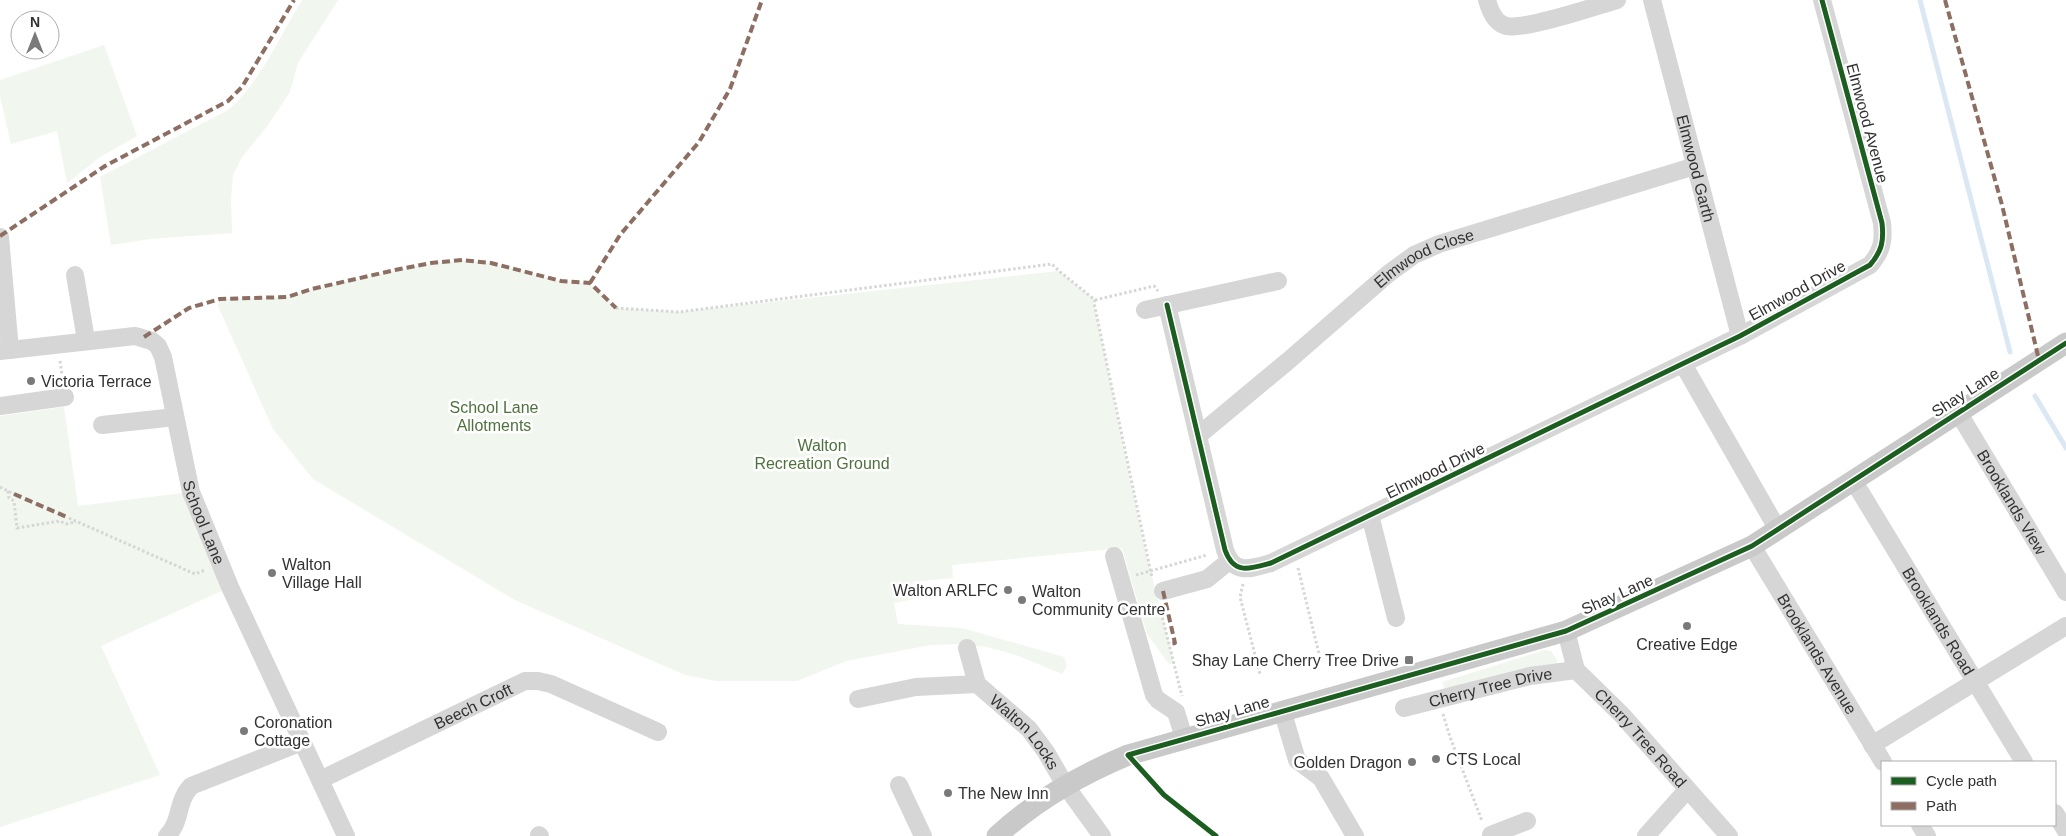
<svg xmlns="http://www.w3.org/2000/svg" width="2066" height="836" viewBox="0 0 2066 836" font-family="Helvetica,sans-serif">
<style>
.green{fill:#f1f6ee}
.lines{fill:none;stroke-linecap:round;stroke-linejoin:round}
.stream{stroke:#dce7f4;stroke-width:5}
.path{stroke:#d6d6d6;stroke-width:3;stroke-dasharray:2.5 2.5;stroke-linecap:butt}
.minor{stroke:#d6d6d6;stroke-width:18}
.major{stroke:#c9c9c9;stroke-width:21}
.quiet{stroke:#8d6e63;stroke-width:4;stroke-dasharray:8 4;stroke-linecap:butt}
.cycleway-casing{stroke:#fff;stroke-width:8}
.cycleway{stroke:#1b5e20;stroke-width:5}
.poi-dot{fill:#7a7a7a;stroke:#fff;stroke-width:2}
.labels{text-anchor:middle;stroke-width:5;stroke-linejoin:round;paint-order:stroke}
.street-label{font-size:16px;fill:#323232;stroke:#fff}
.poi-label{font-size:16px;fill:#323232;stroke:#fff;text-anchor:start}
.park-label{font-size:16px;fill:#4e723c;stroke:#fff}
</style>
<rect width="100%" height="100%" fill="#fff"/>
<g class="green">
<path d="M302,0H338L298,63L290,92L268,125L243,156L233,174L231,199L232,233L150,239L111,245L100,177L228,110C259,85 281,34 302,0Z"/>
<path d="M104,45L137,136L100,157L67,183L57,131L11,144L0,96V80Z"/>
<path d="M462,260L491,263L561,281L590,283L616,308L679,312L1059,271L1095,300L1094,303L1144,545L1174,663L1169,664L1147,634L1122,548L952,565L953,578L913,582L914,599L894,603L898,624L962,628L1064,657L1067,666L1062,674L1016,655L987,647L960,644L931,645L846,661L797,681H716L685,675L515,600L313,479L273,429L218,306L220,299L287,297L312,289L395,270L431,263Z"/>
<path d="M64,407L78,506L191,492L230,587L101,646L160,775L0,827V416Z"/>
<path d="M1545,650L1551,651L1557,660V665L1445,690L1442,682Z"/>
</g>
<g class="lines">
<g class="stream">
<path d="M1920,0L2010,352"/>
<path d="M2035,396L2066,448"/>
</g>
<g class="path">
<path d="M1095,300L1154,286L1158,291"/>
<path d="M616,308L679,312L1052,264L1059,271L1095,300L1094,303L1152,578"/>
<path d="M60,361L63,382"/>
<path d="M0,487L14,494"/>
<path d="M8,491L9,498L14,501L17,528L60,521L66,524L76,522"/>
<path d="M69,518L195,574L205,570"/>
<path d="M1298,568L1321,662"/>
<path d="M1136,575L1207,555"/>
<path d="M1243,584L1240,597L1260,674"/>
<path d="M1160,608L1182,696"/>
<path d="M1443,714L1450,737L1482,821"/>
</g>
<g class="minor">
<path d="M1487,0C1490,11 1495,24 1507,26C1526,30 1596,6 1617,0"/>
<path id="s1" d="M1652,0L1740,336"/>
<path d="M0,237L10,350"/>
<path d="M75,275L86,340"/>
<path d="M1167,305L1225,550C1234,575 1249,569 1271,563L1740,336L1870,265C1882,251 1884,241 1882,223L1822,0"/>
<path d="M1145,310L1278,281"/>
<path id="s2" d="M0,351L135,336L152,341L158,346L163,357L191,492L230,587L346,836"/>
<path d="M1683,364L1778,530"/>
<path d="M0,406L65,397"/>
<path id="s3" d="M1958,412L2066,592"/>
<path d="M102,425L175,417"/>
<path id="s4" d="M1199,435L1288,361L1388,274L1414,255L1439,244L1695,166"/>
<path id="s5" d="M1853,480L2024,762"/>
<path d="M1370,515L1396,618"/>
<path id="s6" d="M1752,546L1883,762"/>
<path d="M1114,556L1154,695L1158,700L1176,712L1184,738"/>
<path d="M1163,591L1207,579L1229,561"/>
<path id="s7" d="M1566,631L1576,670L1622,715L1729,836"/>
<path id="s8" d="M977,684L1029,729L1046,752L1065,785L1102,836"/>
<path d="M858,699L916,687L977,684L967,648"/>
<path id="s9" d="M1404,708L1530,676L1576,670"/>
<path d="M1282,710L1297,760L1321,778L1355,836"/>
<path d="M1872,745L2066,626"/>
<path id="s10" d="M320,780L525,681H538L551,684L658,732"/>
<path d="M899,785L923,836"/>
<path d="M2055,813L2066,831"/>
<path d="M1920,825L1927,836"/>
<path d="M539,835L540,836"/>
<path d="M1491,835L1527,821"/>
<path d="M167,836C182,821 176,802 191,786L302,742"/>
<path d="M1646,836L1687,790"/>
</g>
<path class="major" d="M997,836C1036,800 1080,775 1128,755L1566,631L1752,546L2066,343"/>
<g class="quiet">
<path d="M1945,0L2002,205L2039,360"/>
<path d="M0,236L105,166L228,101L242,87L294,0"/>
<path d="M590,283L620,235L699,142L730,89L762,0"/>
<path d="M144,337L189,308L220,299L287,297L312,289L395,270L431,263L462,260L491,263L561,281L590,283L616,308"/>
<path d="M14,494L69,518"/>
<path d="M1163,591L1175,643L1169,644"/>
</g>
<defs>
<g id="cycleway">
<path d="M1167,305L1225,550C1234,575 1249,569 1271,563L1740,336L1870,265C1882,251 1884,241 1882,223L1822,0"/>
<path d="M1216,836L1164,795L1128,755L1566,631L1752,546L2066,343"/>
</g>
</defs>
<use href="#cycleway" class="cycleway-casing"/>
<use href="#cycleway" class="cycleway"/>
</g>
<g class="poi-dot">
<circle cx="31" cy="381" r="5"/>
<circle cx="272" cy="573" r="5"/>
<circle cx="1008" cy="590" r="5"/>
<circle cx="1022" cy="600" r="5"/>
<circle cx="1687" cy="626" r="5"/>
<rect x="1404" y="655" width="10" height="10" rx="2.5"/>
<circle cx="244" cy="731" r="5"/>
<circle cx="1436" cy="759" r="5"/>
<circle cx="1412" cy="762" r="5"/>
<circle cx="948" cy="793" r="5"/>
</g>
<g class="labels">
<g class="street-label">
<text transform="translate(1868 123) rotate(75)" y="6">Elmwood Avenue</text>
<text dy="6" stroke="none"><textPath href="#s1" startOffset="174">Elmwood Garth</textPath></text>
<text dy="6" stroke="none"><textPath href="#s4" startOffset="288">Elmwood Close</textPath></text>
<text transform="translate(1797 290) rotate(-29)" y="6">Elmwood Drive</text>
<text transform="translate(1965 392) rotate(-33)" y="6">Shay Lane</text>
<text transform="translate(1435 470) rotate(-26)" y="6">Elmwood Drive</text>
<text dy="6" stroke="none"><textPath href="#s3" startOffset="105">Brooklands View</textPath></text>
<text dy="6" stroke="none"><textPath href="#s2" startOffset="344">School Lane</textPath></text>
<text transform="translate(1617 594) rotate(-24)" y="6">Shay Lane</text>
<text dy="6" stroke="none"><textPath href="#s5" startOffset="165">Brooklands Road</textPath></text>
<text dy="6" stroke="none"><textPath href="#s6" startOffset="126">Brooklands Avenue</textPath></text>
<text dy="6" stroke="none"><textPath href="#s9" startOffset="89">Cherry Tree Drive</textPath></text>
<text dy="6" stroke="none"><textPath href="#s10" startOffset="170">Beech Croft</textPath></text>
<text transform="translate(1232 711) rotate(-16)" y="6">Shay Lane</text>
<text dy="6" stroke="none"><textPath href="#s8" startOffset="68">Walton Locks</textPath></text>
<text dy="6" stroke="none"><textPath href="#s7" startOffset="134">Cherry Tree Road</textPath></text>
</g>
<g class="poi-label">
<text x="41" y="387">Victoria Terrace</text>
<text x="282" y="570">Walton<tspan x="282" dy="18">Village Hall</tspan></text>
<text x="998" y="596" text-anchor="end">Walton ARLFC</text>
<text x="1032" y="597">Walton<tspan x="1032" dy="18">Community Centre</tspan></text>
<text x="1687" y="650" text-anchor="middle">Creative Edge</text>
<text x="1399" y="666" text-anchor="end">Shay Lane Cherry Tree Drive</text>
<text x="254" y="728">Coronation<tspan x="254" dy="18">Cottage</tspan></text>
<text x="1446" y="765">CTS Local</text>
<text x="1402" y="768" text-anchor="end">Golden Dragon</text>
<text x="958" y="799">The New Inn</text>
</g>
<g class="park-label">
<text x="494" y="413">School Lane<tspan x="494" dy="18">Allotments</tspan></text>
<text x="822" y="451">Walton<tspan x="822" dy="18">Recreation Ground</tspan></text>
</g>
</g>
<rect x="1881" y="761" width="175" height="65" fill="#ffffff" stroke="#adadad"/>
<rect x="1891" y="777" width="25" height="8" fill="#1b5e20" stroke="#adadad"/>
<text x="1926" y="786" font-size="15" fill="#323232">Cycle path</text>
<rect x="1891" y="802" width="25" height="8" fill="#8d6e63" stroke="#adadad"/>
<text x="1926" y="811" font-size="15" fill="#323232">Path</text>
<g transform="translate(35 35)"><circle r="24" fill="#ffffff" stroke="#adadad"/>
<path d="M0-4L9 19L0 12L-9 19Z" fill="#7a7a7a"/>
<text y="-8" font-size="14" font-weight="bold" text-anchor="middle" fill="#323232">N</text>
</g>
</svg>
